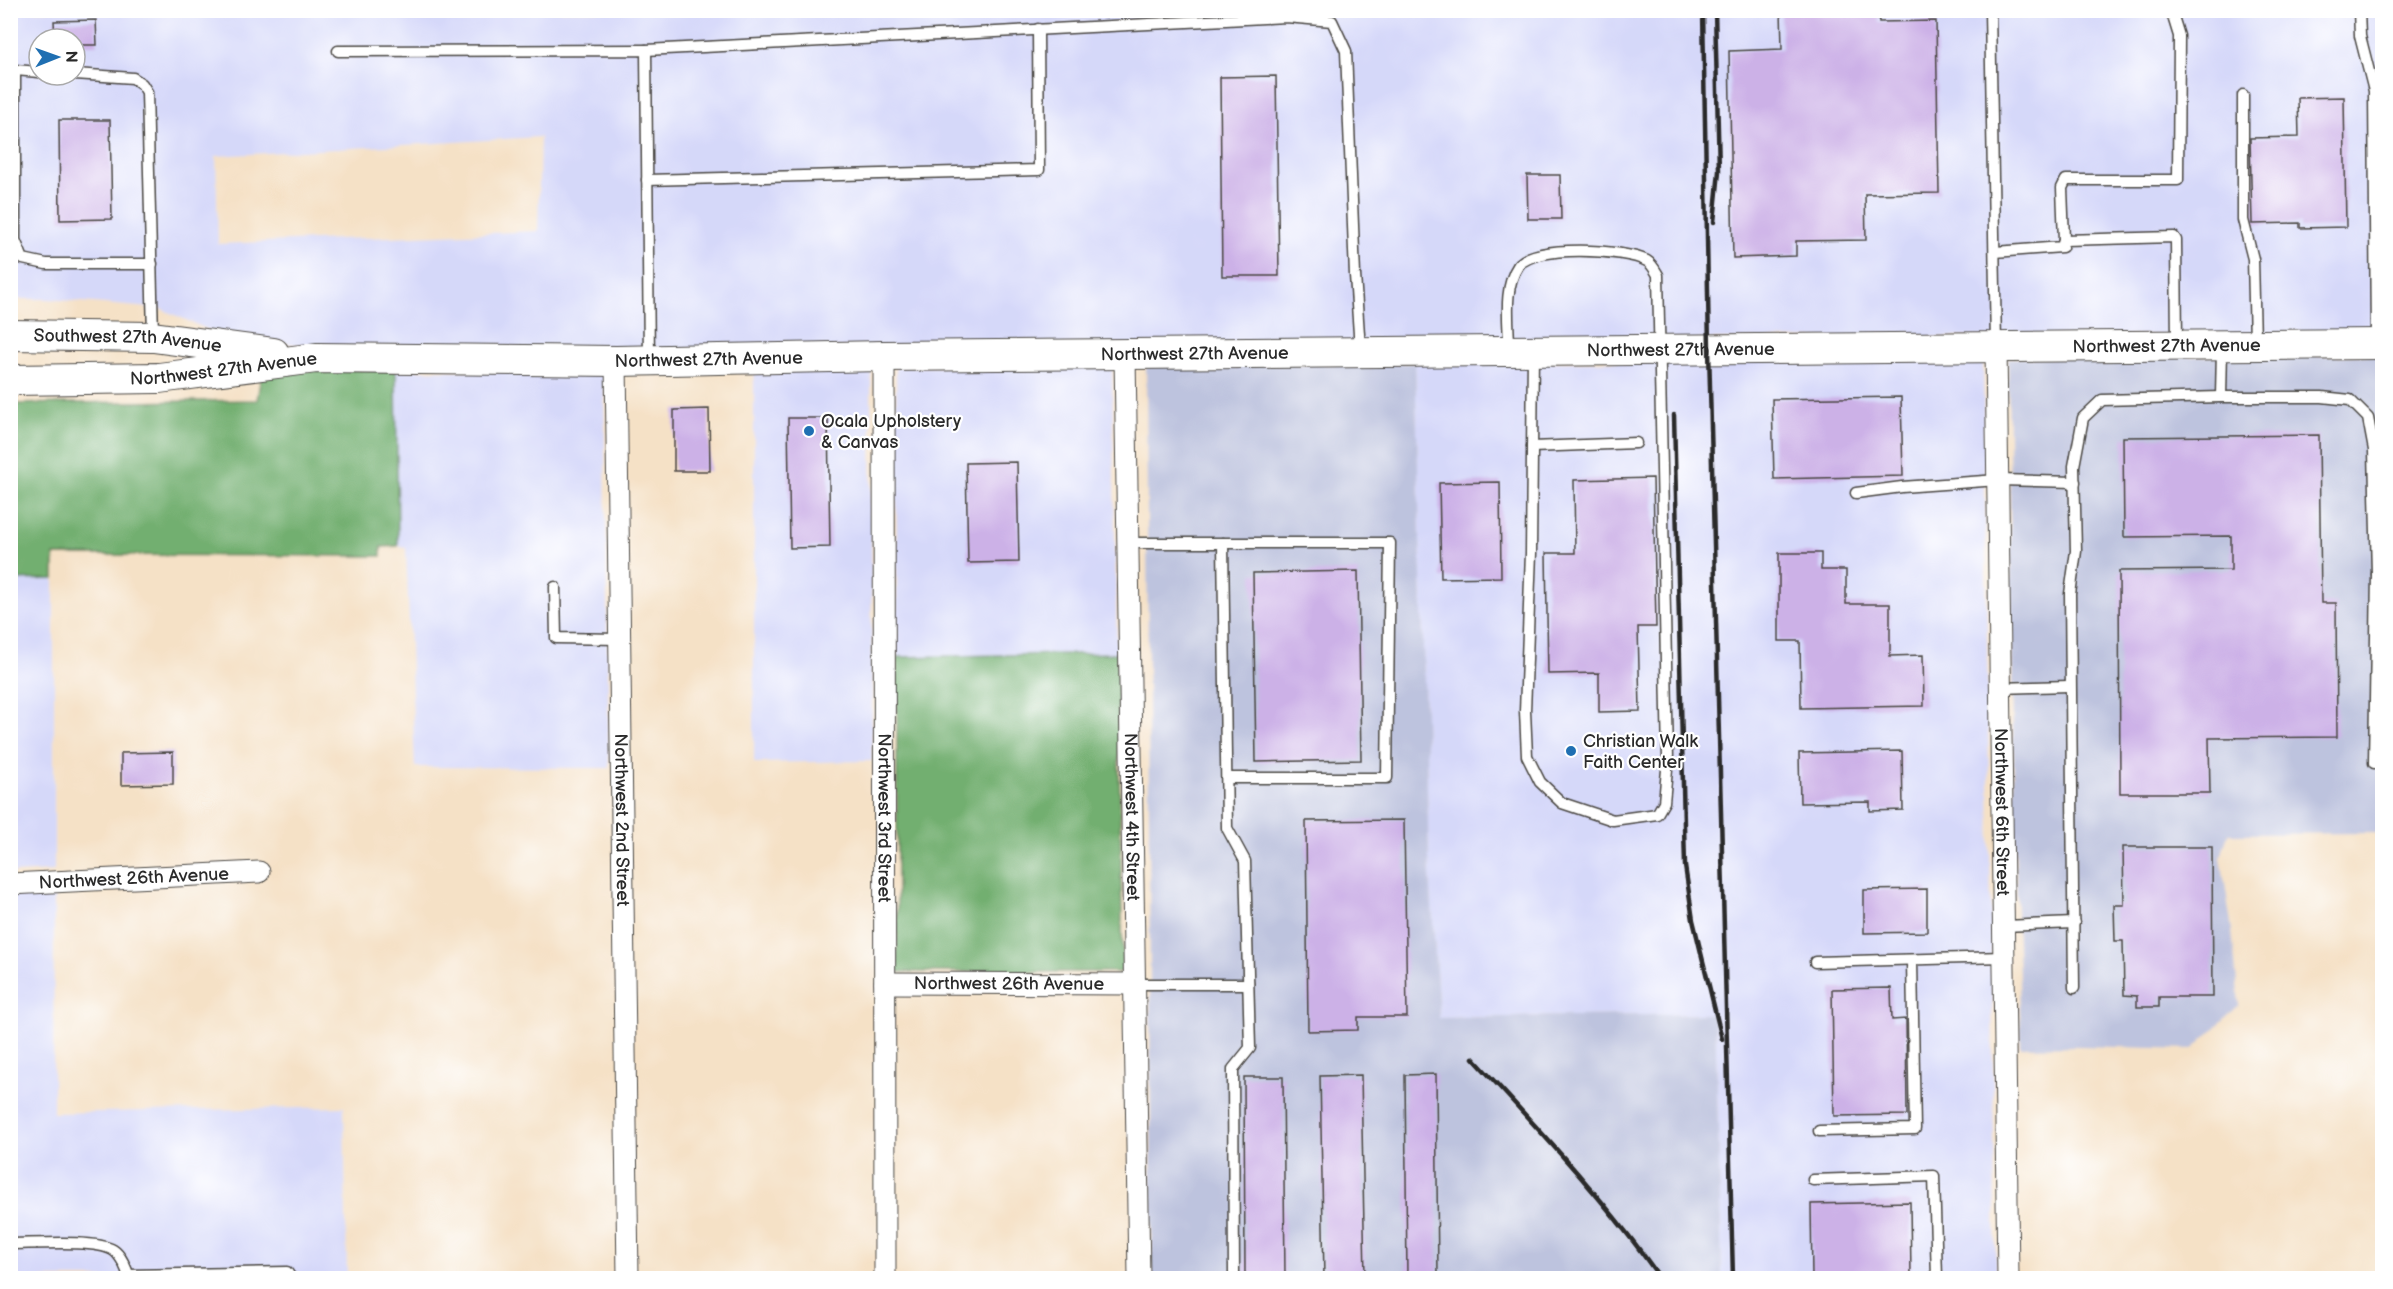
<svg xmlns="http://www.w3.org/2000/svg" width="2393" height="1289" viewBox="0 0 2393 1289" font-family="'Balsamiq Sans',sans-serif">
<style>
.built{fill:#d5d8f9;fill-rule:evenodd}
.industrial{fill:#bdc3de}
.forest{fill:#72af6f;stroke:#4e6d4d;stroke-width:1.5}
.building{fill:#ccb1e7}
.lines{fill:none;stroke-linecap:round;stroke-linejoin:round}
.lane-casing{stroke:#494642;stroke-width:13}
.street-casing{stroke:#494642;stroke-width:23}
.secondary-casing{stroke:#494642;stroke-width:32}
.lane{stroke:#fff;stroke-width:10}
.street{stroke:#fff;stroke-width:21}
.secondary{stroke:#fff;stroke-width:30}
.rail{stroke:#2b2b2b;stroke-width:4.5}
.poi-dot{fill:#1f6fb2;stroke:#fff;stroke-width:2}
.labels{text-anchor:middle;stroke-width:4.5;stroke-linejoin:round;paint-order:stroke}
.street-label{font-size:18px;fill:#2b2b2b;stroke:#fff}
.poi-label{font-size:18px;fill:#2b2b2b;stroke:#fff;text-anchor:start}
</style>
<rect width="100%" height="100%" fill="#fff"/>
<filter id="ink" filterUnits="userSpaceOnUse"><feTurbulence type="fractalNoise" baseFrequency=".0167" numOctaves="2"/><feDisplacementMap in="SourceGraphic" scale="12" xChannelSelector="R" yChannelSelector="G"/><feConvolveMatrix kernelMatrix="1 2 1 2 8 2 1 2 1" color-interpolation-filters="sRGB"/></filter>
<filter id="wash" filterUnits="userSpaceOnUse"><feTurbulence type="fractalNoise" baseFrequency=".008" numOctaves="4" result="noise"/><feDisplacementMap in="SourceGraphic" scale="24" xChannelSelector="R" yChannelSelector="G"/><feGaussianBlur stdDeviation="1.35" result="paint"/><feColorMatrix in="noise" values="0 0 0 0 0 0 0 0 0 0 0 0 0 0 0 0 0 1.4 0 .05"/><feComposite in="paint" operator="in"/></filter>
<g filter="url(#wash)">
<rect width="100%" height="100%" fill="#f5e1c6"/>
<g class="built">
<path d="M10,11H2382V333L616,350L316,347L218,334L161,309L48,299H11ZM39,39H75V75H39ZM540,137L538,231L218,244L216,156Z"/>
<path d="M1983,358L1996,1278H1722L1715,1014L1439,1018L1429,859L1415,363Z"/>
<path d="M1112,366L1117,653L897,657L896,367Z"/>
<path d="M871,367L872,761L754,763V369Z"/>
<path d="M396,370L604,372L609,768L415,767L406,547L398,546Z"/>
<path d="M54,579V871L11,873V580Z"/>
<path d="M54,893L53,1113L344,1107L347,1278H11L10,895Z"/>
</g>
<g class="industrial">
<path d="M2382,355V833L2228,834L2221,857L2232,931L2239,1005L2193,1049L2078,1046L2021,1047L2014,804L2008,358Z"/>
<path d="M1415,363L1429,859L1439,1018L1715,1014L1722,1278H1152L1146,366Z"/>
</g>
<g class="forest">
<path d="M316,369L396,370L398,546L381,547V556L54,555V579L11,580L10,404L257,400L261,376Z"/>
<path d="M1117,653L1123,972H897V657Z"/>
</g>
<g id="blocks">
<g class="building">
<path d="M1781,10H1878L1879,22L1936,21L1939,193L1865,194L1866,240L1796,241V256L1733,258L1729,51L1782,49Z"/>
<path d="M96,20L97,45H75V39H55L54,21Z"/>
<path d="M1276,76L1279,276H1222L1220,77Z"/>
<path d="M2344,97L2346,227L2300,228V223L2252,224L2250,138L2299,137L2298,98Z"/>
<path d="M59,120H110L112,219L60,220Z"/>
<path d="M1527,175H1560L1561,219H1528Z"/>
<path d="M1901,397L1903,476L1774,479L1772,399Z"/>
<path d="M709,409L710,471H674V410Z"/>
<path d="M788,418H828L830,547L790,548Z"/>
<path d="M2319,435L2321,603H2336L2337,737L2209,738L2210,793H2120L2119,571L2231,570V536L2124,537L2123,437Z"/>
<path d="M1017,462L1019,562L968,563L966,463Z"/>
<path d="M1653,478L1656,627H1638L1640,711L1599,712V673L1548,674L1546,553H1575L1574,480Z"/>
<path d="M1500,482L1501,577L1441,578L1439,483Z"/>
<path d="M1779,553H1821V570H1846V604H1890V656L1923,655L1924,706L1801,708L1800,641H1779Z"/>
<path d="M1358,571L1361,760L1256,762L1253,573Z"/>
<path d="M1902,751L1903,810L1870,811V802L1800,803L1799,753Z"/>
<path d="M173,752V784L121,785V753Z"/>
<path d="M1404,820L1407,1017H1358V1030L1308,1031L1306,821Z"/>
<path d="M2123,847H2212L2213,997H2159V1007H2137V996L2124,995L2123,941H2115L2114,905H2124Z"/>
<path d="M1927,889V932L1864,933V890Z"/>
<path d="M1891,988L1892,1020L1906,1019L1907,1115L1834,1116L1832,989Z"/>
<path d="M1436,1074L1438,1278H1407L1405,1075Z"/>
<path d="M1361,1075L1365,1278H1324L1320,1076Z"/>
<path d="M1244,1077H1283L1285,1278H1245Z"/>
<path d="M1910,1202L1911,1278H1812L1811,1204Z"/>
</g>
</g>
</g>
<g filter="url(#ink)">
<use href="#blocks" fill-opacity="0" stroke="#494642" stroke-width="1.5"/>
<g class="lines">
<defs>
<g id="lane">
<path d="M1990,10L1996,346"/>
<path d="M2359,10L2360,36L2374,91L2376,341"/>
<path d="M646,50L1286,17L1332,21L1346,51L1355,275L1360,349"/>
<path d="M338,51L646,50L649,360"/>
<path d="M11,67L15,70L39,72"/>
<path d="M15,70V240L23,259L46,264H152"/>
<path d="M75,74L133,78L142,84L147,92L153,335"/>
<path d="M2243,95V220L2253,259L2255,342"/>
<path d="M647,180L1039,170L1038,29"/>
<path d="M2064,240L2174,237L2176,240L2177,342"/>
<path d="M1995,252L2062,247L2064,240L2062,188L2066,180H2178L2179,36L2171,10"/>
<path d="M1509,348C1509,322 1503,288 1518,266C1532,244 1625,249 1647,261C1652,264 1655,270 1658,275L1668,759L1664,802L1657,814L1613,820L1562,803L1540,782L1527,756L1525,711L1531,553L1533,352"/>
<path d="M2222,348L2221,397H2322L2350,400L2368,418L2374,450L2377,574H2382"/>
<path d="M1532,447L1636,443"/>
<path d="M1856,493L1902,487L1998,480L2075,482"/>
<path d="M1128,543H1390L1387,778H1227"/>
<path d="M1223,543L1227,828L1245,861L1250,1048L1233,1069L1234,1278"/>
<path d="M2377,574L2374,763H2382"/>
<path d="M555,587L556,638L620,639"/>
<path d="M2000,688L2069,686"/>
<path d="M2004,926L2074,923"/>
<path d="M1815,962L2004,957"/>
<path d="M1136,984H1248"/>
<path d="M2074,988L2070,594L2076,551L2074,466L2083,418L2102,400L2221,397"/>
<path d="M1819,1131L1915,1129L1912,960"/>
<path d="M1813,1180L1934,1176L1937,1278"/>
<path d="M10,1244C33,1244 96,1239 113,1250C121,1255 127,1269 129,1278"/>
<path d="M129,1275L287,1272L291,1278"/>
</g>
<g id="street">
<path id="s1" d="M1996,347L2008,1278"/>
<path id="s2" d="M1125,355L1139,1278"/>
<path id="s3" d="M884,356L885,1278"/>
<path id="s4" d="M616,361L628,1278"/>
<path id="s5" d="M10,884L259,872"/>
<path id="s6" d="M885,983L1136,984"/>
</g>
<g id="secondary">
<path id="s7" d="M10,335L153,337L274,353"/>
<path id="s8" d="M10,380L159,378L316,358L616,361L884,356L2382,344"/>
</g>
</defs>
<use href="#lane" class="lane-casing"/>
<use href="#street" class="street-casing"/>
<use href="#secondary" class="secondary-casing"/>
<use href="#lane" class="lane"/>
<use href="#street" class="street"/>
<use href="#secondary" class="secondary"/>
<g class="rail">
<path d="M1703,10L1709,349L1733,1278"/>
<path d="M1714,222L1719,171L1715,10"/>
<path d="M1674,415L1685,866L1693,920L1722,1039"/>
<path d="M1473,1058C1538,1129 1605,1199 1660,1278"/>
</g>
</g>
</g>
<g class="poi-dot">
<circle cx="809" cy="431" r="6"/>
<circle cx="1571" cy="751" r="6"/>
</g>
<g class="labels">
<g class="street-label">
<text dy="6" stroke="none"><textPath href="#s7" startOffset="118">Southwest 27th Avenue</textPath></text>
<text dy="6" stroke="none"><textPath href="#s8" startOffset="2158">Northwest 27th Avenue</textPath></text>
<text dy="6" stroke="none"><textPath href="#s8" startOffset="1672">Northwest 27th Avenue</textPath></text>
<text dy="6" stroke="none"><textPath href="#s8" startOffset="1186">Northwest 27th Avenue</textPath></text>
<text dy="6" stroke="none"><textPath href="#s8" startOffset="700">Northwest 27th Avenue</textPath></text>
<text dy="6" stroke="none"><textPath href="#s8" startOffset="214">Northwest 27th Avenue</textPath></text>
<text dy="6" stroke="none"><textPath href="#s1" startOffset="465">Northwest 6th Street</textPath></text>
<text dy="6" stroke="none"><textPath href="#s3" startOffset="462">Northwest 3rd Street</textPath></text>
<text dy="6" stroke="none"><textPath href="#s2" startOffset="462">Northwest 4th Street</textPath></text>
<text dy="6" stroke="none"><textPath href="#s4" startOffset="459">Northwest 2nd Street</textPath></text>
<text dy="6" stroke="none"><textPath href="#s5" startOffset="124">Northwest 26th Avenue</textPath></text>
<text dy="6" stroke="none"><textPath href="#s6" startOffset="124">Northwest 26th Avenue</textPath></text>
</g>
<g class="poi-label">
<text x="821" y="427">Ocala Upholstery<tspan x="821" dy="21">&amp; Canvas</tspan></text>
<text x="1583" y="747">Christian Walk<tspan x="1583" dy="21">Faith Center</tspan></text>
</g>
</g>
<rect width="2393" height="1289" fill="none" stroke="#fff" stroke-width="36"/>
<g transform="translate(57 57) rotate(89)"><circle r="28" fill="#ffffff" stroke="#aaaaaa" stroke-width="1.5"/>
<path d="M0-4.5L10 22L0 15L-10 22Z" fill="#1f6fb2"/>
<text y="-9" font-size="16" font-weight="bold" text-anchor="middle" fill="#2b2b2b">N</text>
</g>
</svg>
